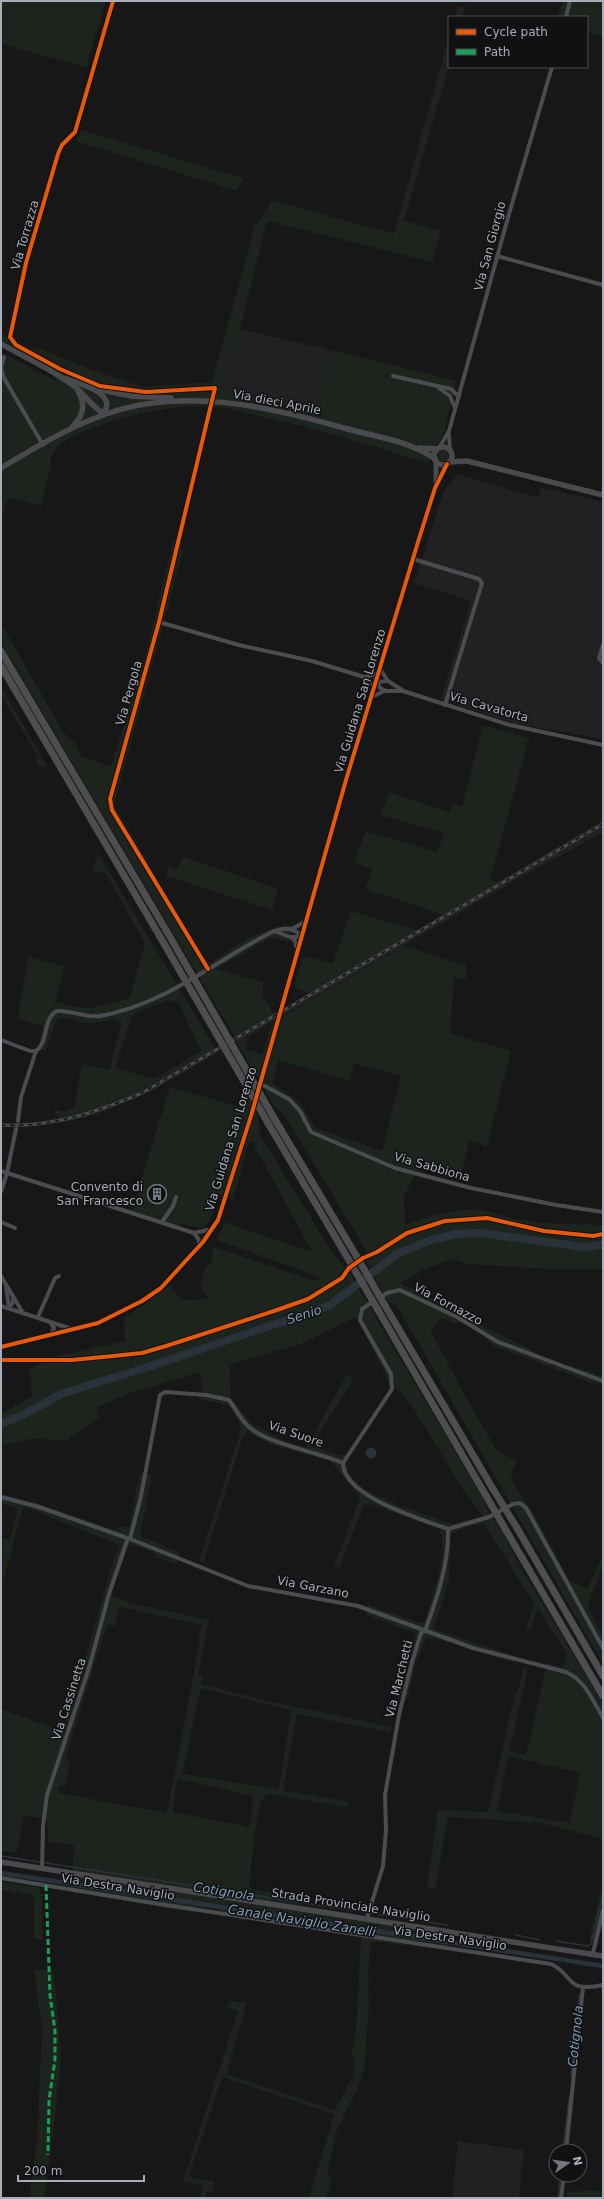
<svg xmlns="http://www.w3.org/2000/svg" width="604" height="2199" viewBox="0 0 604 2199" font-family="'DejaVu Sans',sans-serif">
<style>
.built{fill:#212123}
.green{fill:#1d241e;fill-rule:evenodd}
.water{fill:#2a3239}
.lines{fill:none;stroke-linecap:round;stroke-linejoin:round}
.stream{stroke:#2a3239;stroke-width:1.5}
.canal{stroke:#2a3239;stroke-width:4.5}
.river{stroke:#2a3239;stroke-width:8}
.minor{stroke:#4b4c50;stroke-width:4}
.tertiary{stroke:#4b4c50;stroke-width:5}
.secondary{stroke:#4a4a4e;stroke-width:5.5}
.motorway{stroke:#4e4e51;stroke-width:7}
.rail-casing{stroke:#4b4c4f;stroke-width:3}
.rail{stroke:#111113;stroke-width:1.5;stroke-dasharray:4.5;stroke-linecap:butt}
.motorway-bridge{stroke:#4e4e51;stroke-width:7}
.quiet{stroke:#1a9f57;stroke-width:3;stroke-dasharray:6 3;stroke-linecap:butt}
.cycleway-casing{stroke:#111113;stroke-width:6}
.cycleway{stroke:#e8590c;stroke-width:4}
.labels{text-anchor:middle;stroke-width:3;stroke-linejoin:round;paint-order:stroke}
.street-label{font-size:12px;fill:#a8adb8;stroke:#111113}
.poi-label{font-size:12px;fill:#a8adb8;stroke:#111113;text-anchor:end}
.water-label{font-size:13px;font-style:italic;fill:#7f9bb3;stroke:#111113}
</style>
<rect width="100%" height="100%" fill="#171717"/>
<g class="built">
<path d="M240,329L331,350L316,412L220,389Z"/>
<path d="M458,474L538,498L541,487L603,502V739L513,723L441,699L471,601L414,583L444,490Z"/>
<path d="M603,820V832L516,880L237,1043L234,1036L301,999Z"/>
<path d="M219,1048L221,1050L207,1059L152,1091L97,1114L61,1123L1,1127V1124L35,1122L72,1116L133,1095Z"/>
<path d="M458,2141L524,2150L519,2198H452Z"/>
</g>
<g class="green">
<path d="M1,1H106L86,67L1,44Z"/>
<path d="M563,1H603V36L587,31V17H558Z"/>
<path d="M458,6L465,8L462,17H455Z"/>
<path d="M449,37V65L404,221L441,231L432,262L267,221L240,329L221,388L316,412L331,350L456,381L444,433L440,441L434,446L428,463C373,447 320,429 264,417C249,414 232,408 216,407C173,403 123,415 83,432C71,437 49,447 51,463L41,506L8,497L1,519V352L55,381L58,371L1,340V333L26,348L40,349L92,370L143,387L212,382L255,226L272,200L394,234Z"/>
<path d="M81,130L243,178L237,191L76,141Z"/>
<circle cx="443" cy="456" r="5.5"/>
<path d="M174,538L183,551L114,805L207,963H211C232,946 267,924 294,926L289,942L272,937L216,969L263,982V997L274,1015L234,1036L1,642V623L63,732L75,743L81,756L111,767L145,657Z"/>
<path d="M1,687L48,768L37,765V755L1,694Z"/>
<path d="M483,725L529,738L490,880L499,883L444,915L365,889L372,869L354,862L366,831L437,852L444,833L381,815L389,792L449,812L452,804L462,807Z"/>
<path d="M98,853L216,1050L132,1095L94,1110L58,1119L54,1110L66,1112L74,1108L82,1064L109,1070L122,1022C109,1017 98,1025 85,1023C76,1022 68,1016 60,1018L56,1021L45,1051L38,1048L43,1027L18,1018L28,957L65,966L55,1002L83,1008H93L130,998L145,943L106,874L93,871ZM168,1000L179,1003L201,1051L155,1079L115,1068L133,1014Z"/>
<path d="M183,857L278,889L272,910L166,876L168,866L177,869Z"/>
<path d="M351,911L418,931L311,994L294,988L303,956L333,963Z"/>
<path d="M404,946L466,965V979L454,977L450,1033L511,1051L487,1146L469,1141L460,1180L418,1168L404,1197L405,1225L438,1214L462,1210H483L514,1219L545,1223L603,1225V1269H549L469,1264L454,1259L427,1268L399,1283L448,1306L492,1331L528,1348L554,1366L579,1368L603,1376V1387L492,1345L477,1327L457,1322L453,1323L447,1319H441L431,1331L464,1394L497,1451L518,1461L513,1469L511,1479L535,1516L569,1580L587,1589L603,1555C603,1574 593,1588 588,1607L603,1637V1664L397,1306L388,1302L366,1262V1250L283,1113L274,1106L237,1043L248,1037L246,1049L263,1054L272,1023ZM279,1060L350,1081L354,1063L401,1076L382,1151L315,1128L300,1102L272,1083Z"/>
<path d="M170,1087L241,1107L244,1093C257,1107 259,1117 260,1135L330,1249L343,1266L346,1267L485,1502L487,1510L502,1531L521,1568L603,1703V1839L541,1823L448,1817L435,1889L427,1888L438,1810L488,1812L515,1694L518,1691L523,1668L528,1670L509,1751L526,1755L547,1664L563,1667L567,1654L538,1609L530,1629H526L534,1603L484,1524L469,1526L451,1534L449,1580L434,1629L518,1657L515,1663L434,1638H426L415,1666L408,1698H398L411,1657L415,1633L367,1615L368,1605L420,1623L425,1621C431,1597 451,1552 439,1529L370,1504L364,1505L339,1569L334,1566L360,1498C359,1495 335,1465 330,1461L269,1444L247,1431L243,1436L204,1562L199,1560L241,1430L239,1422L228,1405L198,1399L203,1391L199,1372L127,1394L96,1408L99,1418L67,1440L29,1439L1,1446V1414L32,1396L29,1369L58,1356L125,1341L124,1318L170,1286L182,1300L209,1299L200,1285L206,1266L211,1265L213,1247L315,1281L323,1278L217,1240L224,1222L312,1252L252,1141L249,1142L233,1199L219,1196C215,1205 212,1227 200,1228C195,1228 187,1225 181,1223L180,1228L131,1212L137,1201L142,1177ZM356,1317L383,1369L389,1385L400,1391L410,1403L466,1494L483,1516L452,1524L397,1505L364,1489L353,1479L347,1468L345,1454L338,1455L311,1446L354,1379L347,1374L306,1448L286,1442L252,1424L231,1398L230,1366L235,1362L299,1345ZM508,1756L580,1773L570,1823L497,1811Z"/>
<path d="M140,1473L152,1474L140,1536L180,1553L177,1564L156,1557L155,1553L129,1544L111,1595L131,1603L209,1620L198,1675L203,1676L201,1684L268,1701L391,1727L390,1732L297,1714L283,1791L349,1802L346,1807L268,1794L261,1800L255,1832L249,1886L251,1889L300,1897L299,1905L449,1928L446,1950L371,1941L368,1971L369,2008L364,2069L359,2085L337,2130L327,2174L331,2181L330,2188L325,2198H309L334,2114L222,2077L189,2175L193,2178L214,2182L212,2192L207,2191L205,2198H201L203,2185L183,2182L238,2011L227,2008L230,2001L246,2003L227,2074L335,2110L353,2076L354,2062L352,2053L356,2029L361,1938L249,1919L242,1921L219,1910L198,1907L197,1913L71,1892L74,1845L48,1842L47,1819L24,1815L16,1853L1,1851V1709L64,1732L113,1561L120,1545L30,1509L23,1508L1,1587V1554L3,1545L1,1544V1538L10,1540L18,1509L1,1503V1494L36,1503L115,1530L118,1527H129ZM120,1607L202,1625L198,1641H200L167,1813L58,1793L59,1785L65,1786L70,1761L65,1759L107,1625L115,1626ZM201,1688L291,1710L279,1789L182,1774ZM179,1779L253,1796L250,1827L172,1812L177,1781Z"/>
<path d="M1,1882L38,1887L42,1897L43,1939H34V1898L30,1894L1,1890Z"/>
<path d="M603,1883V1925L598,1941L589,1940Z"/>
<path d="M34,1969L53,1971L56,1995L61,2059L56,2109L44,2198H31L30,2191L37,2143L42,2030Z"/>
<path d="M603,2190V2198H567V2192Z"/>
</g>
<circle class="water" cx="371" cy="1453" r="5.5"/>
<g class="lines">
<g class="stream">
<path d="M1,1856L447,1925"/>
<path d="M516,1935L540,1940"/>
<path d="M556,1941L588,1946L591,1944L603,1894"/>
<path d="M571,2077L579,1995"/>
<path d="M563,2151L569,2099"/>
<path d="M558,2198L561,2175"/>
</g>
<path class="canal" d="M1,1873L603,1966"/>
<path class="river" d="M1,1424L23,1415L61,1394L145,1368L329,1306L397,1254L431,1240L456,1234L480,1233L583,1247L603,1245"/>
<g class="minor">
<path d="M113,1L75,132L62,145L58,154L26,263L10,337L16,345L60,369L100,386L146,392L215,388L159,622L110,799L112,810L208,969"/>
<path d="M566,17L570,1"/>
<path d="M497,256L603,285"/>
<path d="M4,357L1,368L4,378L43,445"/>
<path d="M393,376L451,389L459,397"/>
<path d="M439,388L450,396L455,408"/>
<path d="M449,434L450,451"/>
<path d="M439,448L449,431L509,214L552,67"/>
<path d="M413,559L479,579L482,583L445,705"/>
<path d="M159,622L239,645L312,661L364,677L375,687"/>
<path d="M603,645L599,658L603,663"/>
<path d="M380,669L388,681L402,690"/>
<path d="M365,677L379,673"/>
<path d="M386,691L380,688L377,682L388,681"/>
<path d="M372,697L384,691H403L510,725L603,745"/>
<path d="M292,929L306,921"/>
<path d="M274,931L290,937H302"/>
<path d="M291,937L295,941L297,950"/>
<path d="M1,1040L30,1051H36"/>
<path d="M36,1051C49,1042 42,1019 57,1011C72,1010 85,1018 100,1016C164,1005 214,962 270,933C281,928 294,926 302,937"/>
<path d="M259,1083L289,1099L300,1111L311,1132L395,1168L471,1188L556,1205L603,1212"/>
<path d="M18,1121L21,1097L36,1051"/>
<path d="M1,1171L194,1233L212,1229"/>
<path d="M1,1192L7,1173L16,1129"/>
<path d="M1,1222L15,1228"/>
<path d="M162,1222L173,1206L176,1197"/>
<path d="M194,1233L199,1240V1247"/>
<path d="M1,1276L23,1313"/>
<path d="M6,1286L9,1308"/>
<path d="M380,1298L387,1293L400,1290L457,1317L498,1342L603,1381"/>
<path d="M1,1306L72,1329"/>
<path d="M9,1308L13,1302V1296"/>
<path d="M38,1317L55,1278L59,1276"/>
<path d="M50,1336L54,1328L51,1323"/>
<path d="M343,1463L392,1389L391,1374L360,1320L362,1309L374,1301"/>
<path d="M343,1463C343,1497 422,1519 448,1529"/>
<path d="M1,1497L39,1507L130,1539L248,1586L358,1606L473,1648L566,1672C585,1680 593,1701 603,1718"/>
<path d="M448,1529L489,1517L513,1504L520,1503L526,1508L603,1648"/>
<path d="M130,1539L141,1496L160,1395L165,1392L206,1395L229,1400C235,1408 241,1420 249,1427C268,1444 318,1452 343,1463"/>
<path d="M42,1868L43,1826L47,1795L89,1668L109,1594L128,1538"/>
<path d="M1,1878L153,1903L551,1964C575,1975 564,1993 603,1985"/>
<path d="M367,1918L383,1866L386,1830L385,1795L399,1715L412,1662L421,1633L425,1631C437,1598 449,1564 448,1529"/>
<path d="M593,1953L603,1910"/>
<path d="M566,2151L583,1987"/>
<path d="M561,2198L564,2175"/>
</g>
<g class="tertiary">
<path d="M436,485V461"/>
<path d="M1,1347L98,1323L142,1301L161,1288L181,1266L203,1242L218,1220L251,1116L346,780L418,542L435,488L447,464"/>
</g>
<g class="secondary">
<path d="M1,344C25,357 51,369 73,385C84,394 92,407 104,414"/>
<path d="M67,379C80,384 106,390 107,405L104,414"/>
<path d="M91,388L132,396L171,398"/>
<path d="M73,426C83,416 86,404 78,391"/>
<circle cx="443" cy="456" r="9"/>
<path d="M419,448L437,449"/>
<path d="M449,462L467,461L603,495"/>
<path d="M1,468C34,448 69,427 106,414C183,387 267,406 344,428C372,436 411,441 435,459"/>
<path d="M1,1862L603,1956"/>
</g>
<g class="motorway">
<path d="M1,651L166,930"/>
<path d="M1,666L159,935"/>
<path d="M274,1118L357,1257"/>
<path d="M268,1123L350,1262"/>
<path d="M384,1304L493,1489"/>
<path d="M378,1310L485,1494"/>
<path d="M517,1528L603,1676"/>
<path d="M507,1532L603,1696"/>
</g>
<defs>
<path id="rail" d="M1,1125C51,1128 97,1112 142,1093L603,824"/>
</defs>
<use href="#rail" class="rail-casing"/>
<use href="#rail" class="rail"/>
<g class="motorway-bridge">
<path d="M166,930L274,1118"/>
<path d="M159,935L268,1123"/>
<path d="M357,1257L384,1304"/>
<path d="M350,1262L378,1310"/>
<path d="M493,1489L517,1528"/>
<path d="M485,1494L507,1532"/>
</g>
<path class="quiet" d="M46,1885L50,1995L55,2031V2060L49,2100L48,2155"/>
<defs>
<g id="cycleway">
<path d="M113,1L75,132L62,145L58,154L26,263L10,337L16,345L60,369L100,386L146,392L215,388L159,622L110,799L112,810L208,969"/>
<path d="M1,1347L98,1323L142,1301L161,1288L181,1266L203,1242L218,1220L251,1116L346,780L418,542L435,488L447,464"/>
<path d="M1,1360H72L113,1356L142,1353L166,1346L274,1311L308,1299L342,1278L349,1268L363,1258L377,1252L407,1233L445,1221L487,1218L544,1231L593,1236L603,1234"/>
</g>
</defs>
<use href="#cycleway" class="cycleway-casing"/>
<use href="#cycleway" class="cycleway"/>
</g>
<defs>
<symbol id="building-ring" viewBox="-11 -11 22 22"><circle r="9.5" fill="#111113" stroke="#757880" stroke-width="1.5"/><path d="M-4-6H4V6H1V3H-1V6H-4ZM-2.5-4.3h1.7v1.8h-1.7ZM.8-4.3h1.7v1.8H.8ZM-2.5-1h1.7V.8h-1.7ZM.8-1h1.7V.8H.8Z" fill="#757880"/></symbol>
</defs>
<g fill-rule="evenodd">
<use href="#building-ring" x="146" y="1183" width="22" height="22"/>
</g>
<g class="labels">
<g class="street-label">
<text transform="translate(25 235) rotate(-74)" y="4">Via Torrazza</text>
<text transform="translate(490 246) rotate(-75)" y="4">Via San Giorgio</text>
<text transform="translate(277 402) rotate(11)" y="4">Via dieci Aprile</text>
<text transform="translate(129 693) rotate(-74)" y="4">Via Pergola</text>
<text transform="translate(360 701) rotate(-73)" y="4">Via Guidana San Lorenzo</text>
<text transform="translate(489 707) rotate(16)" y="4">Via Cavatorta</text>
<text transform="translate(231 1139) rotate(-73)" y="4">Via Guidana San Lorenzo</text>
<text transform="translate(432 1167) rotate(16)" y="4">Via Sabbiona</text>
<text transform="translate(448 1304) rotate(28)" y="4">Via Fornazzo</text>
<text transform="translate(296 1434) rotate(19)" y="4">Via Suore</text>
<text transform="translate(313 1587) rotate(11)" y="4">Via Garzano</text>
<text transform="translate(399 1679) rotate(-76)" y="4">Via Marchetti</text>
<text transform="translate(69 1699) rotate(-72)" y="4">Via Cassinetta</text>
<text transform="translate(118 1887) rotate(9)" y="4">Via Destra Naviglio</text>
<text transform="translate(351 1905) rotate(9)" y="4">Strada Provinciale Naviglio</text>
<text transform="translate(450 1938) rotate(8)" y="4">Via Destra Naviglio</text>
</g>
<g class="poi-label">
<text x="143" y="1191">Convento di<tspan x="143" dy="14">San Francesco</tspan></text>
</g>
<g class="water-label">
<text transform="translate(304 1314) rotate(-18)" y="5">Senio</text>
<text transform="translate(224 1891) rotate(9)" y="5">Cotignola</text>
<text transform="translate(302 1920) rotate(9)" y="5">Canale Naviglio Zanelli</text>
<text transform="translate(575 2036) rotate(-84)" y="5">Cotignola</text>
</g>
</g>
<rect width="604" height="2199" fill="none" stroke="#a8adb8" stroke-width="4"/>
<rect x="448" y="16" width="140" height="52" fill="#111113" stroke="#4d4f55"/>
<rect x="456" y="29" width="20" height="6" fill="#e8590c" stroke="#4d4f55"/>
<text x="484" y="36" font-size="12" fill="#a8adb8">Cycle path</text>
<rect x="456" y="49" width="20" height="6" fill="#1a9f57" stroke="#4d4f55"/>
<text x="484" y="56" font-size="12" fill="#a8adb8">Path</text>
<g transform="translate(568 2163) rotate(77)"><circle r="19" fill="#111113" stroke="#4d4f55"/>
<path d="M0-3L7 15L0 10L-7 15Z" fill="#757880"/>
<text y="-6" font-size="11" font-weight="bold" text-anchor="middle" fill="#a8adb8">N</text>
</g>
<path d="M18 2175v6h126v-6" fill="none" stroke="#a8adb8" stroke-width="2"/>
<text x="24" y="2175" font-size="12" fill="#a8adb8" stroke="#111113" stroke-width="3" paint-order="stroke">200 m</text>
</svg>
